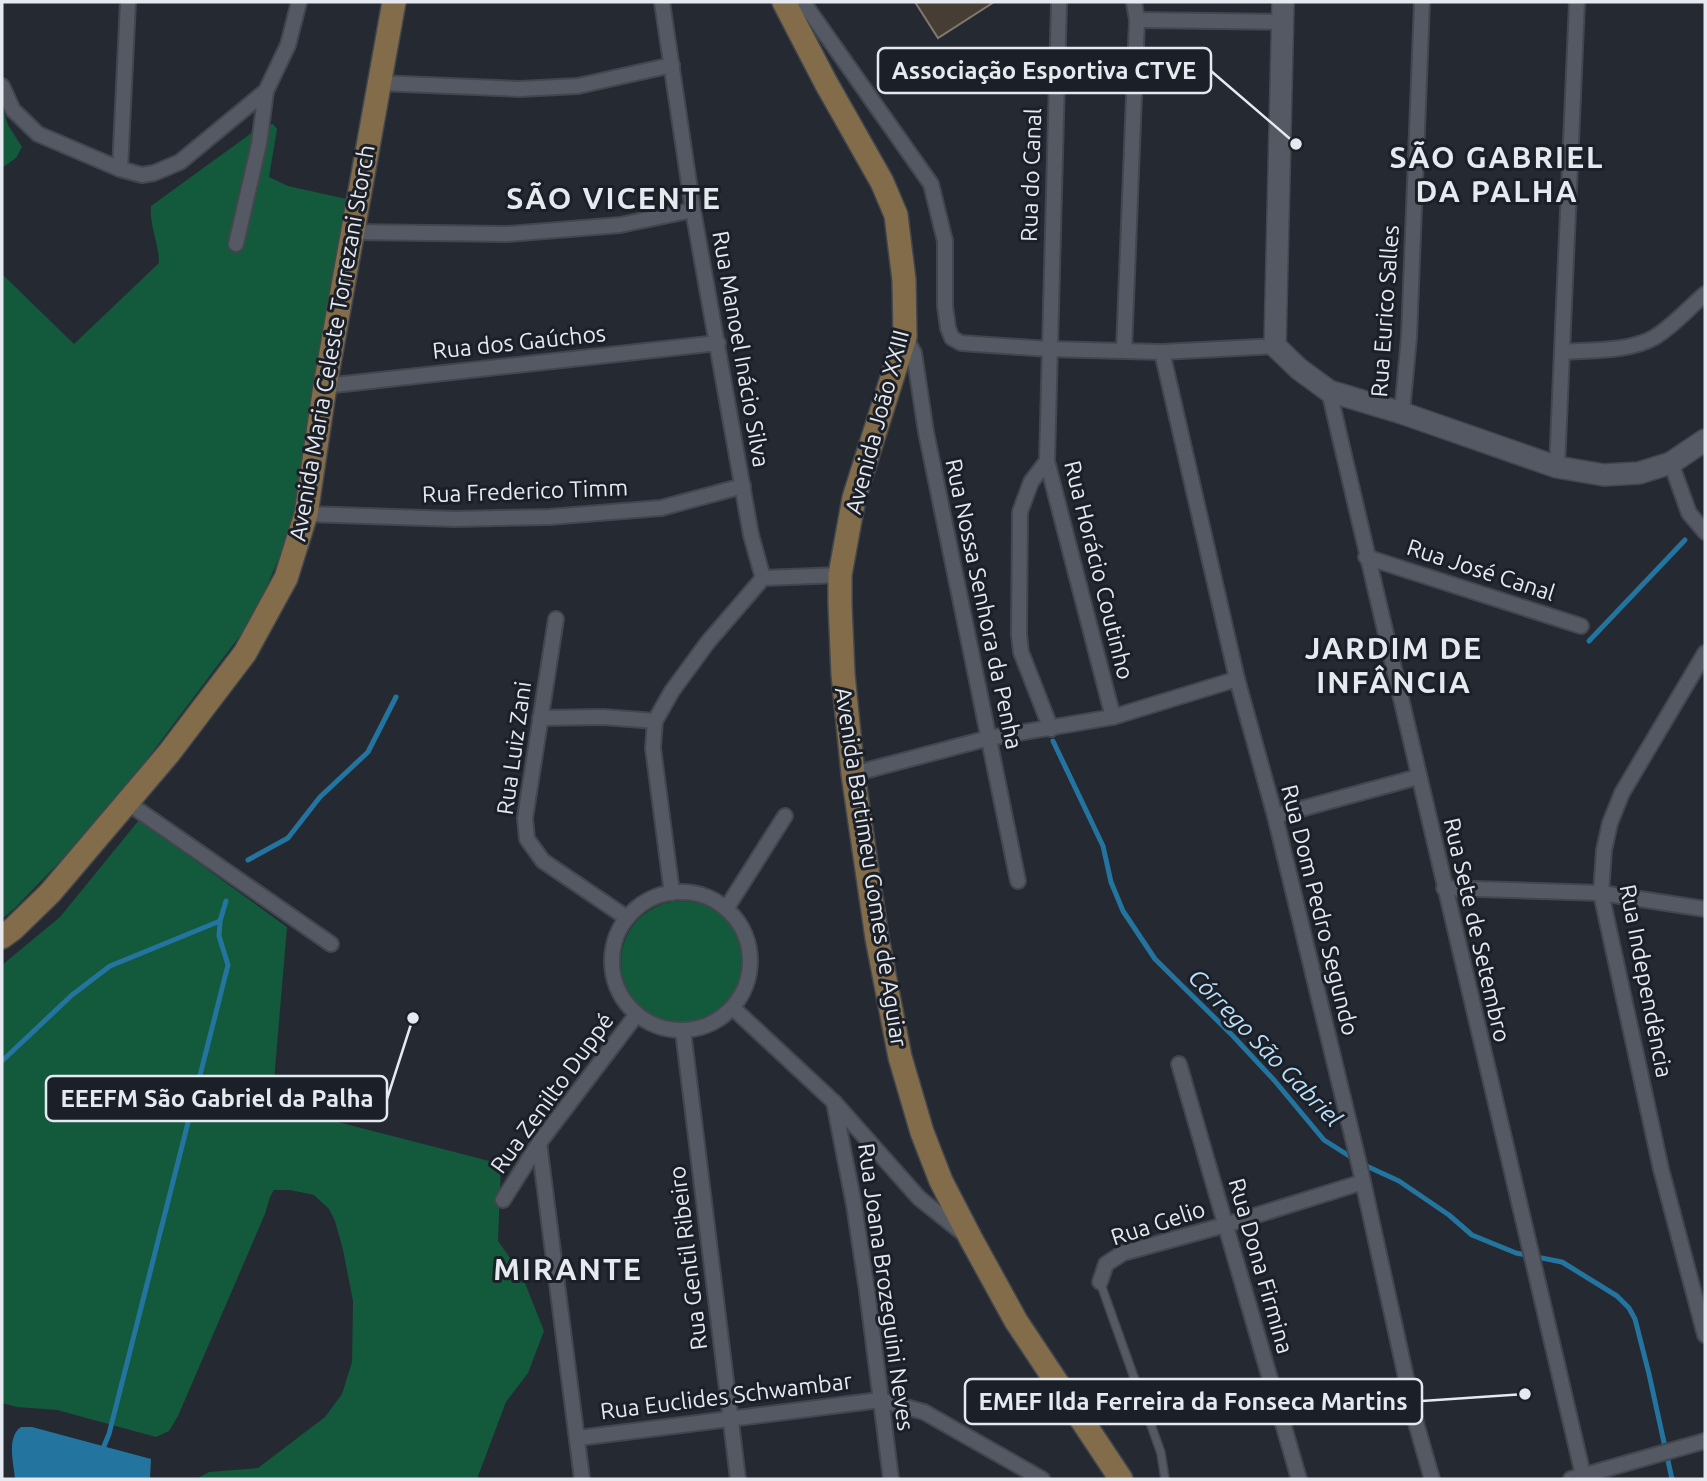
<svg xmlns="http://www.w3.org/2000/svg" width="1707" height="1481" viewBox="0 0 1707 1481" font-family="Ubuntu,sans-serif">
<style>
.green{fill:#13593c}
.water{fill:#2474a0}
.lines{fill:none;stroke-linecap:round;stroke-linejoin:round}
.stream{stroke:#2474a0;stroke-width:5}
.building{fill:#463d35;stroke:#81776f;stroke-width:2}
.lane-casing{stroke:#42464d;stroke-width:10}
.street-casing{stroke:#42464d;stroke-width:18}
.secondary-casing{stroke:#42464d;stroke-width:24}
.primary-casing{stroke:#42464d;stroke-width:26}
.lane{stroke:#545964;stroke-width:7}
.street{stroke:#545964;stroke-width:14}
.secondary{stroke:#545964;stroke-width:21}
.primary{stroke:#826c49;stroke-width:23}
.labels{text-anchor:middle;stroke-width:6;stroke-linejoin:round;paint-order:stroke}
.street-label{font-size:23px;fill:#e6e9ef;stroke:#1b2028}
.water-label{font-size:24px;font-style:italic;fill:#bae0f9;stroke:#1b2028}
.district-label{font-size:30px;font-weight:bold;letter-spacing:2px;fill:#e6e9ef;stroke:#1b2028}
.leader{fill:none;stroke:#e6e9ef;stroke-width:2.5}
.callout-dot{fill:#e6e9ef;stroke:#1b2028;stroke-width:2.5}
.callout{fill:#1b2028;stroke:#e6e9ef;stroke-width:2.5}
.callout-label{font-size:24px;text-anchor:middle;font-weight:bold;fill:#e6e9ef}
</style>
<rect width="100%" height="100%" fill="#252932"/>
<g class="green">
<path d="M2,107L8,125L22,147L16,158L2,168Z"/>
<path d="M273,124L277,129L269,177L288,186L351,200L318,418L289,534L254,617L145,762L71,850L15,908L2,919V274L74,344L159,263C159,243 149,225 151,206L261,126Z"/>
<path d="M139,820L287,927L272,1105L501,1164L498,1241L521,1273L544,1331L528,1373L506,1402L477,1479H196L209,1472L258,1468L325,1417L342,1394L352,1362L353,1301L343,1250L335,1221L329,1209L314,1195L290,1190H274L270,1197L265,1214L178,1416L169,1431L156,1437L57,1410L17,1407L2,1403V965L60,917Z"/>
<circle cx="682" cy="962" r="61"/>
</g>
<path class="water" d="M21,1427H32L151,1459L150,1479H15C14,1464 6,1437 21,1427Z"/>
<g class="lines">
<g class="stream">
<path d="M1589,641L1685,540"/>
<path d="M1053,741L1103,846L1111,882L1123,911L1155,959L1233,1036L1274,1080L1324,1140L1354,1159"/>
<path d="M248,860L288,838L320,797L368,752L396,697"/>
<path d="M2,1061L72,995L110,966L220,921"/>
<path d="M1362,1164L1399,1181L1449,1215L1472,1235L1516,1253L1562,1262L1617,1296L1629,1308L1635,1319L1649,1374L1672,1479"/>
<path d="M102,1451L109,1434L228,965L219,936L220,921L226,901"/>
</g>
</g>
<path class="building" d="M915,2H994L938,38Z"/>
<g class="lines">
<defs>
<path id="lane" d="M1100,1282L1161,1453L1165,1479"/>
<g id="street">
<path d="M662,2L693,210L751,535L763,578"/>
<path d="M803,2L931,184L945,241V306L948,328L952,338L961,343L1048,349L1162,352L1275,346"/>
<path d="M1059,2L1047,461L1113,717"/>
<path d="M1137,20L1283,22"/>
<path d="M379,83L519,89L578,86L672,65"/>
<path d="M2,86L13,110L38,134L120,169L142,175L154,173L180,162L266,91L288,45L299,2"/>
<path d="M120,169L128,2"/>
<path d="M352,232L507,234L620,225L693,210"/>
<path d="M236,244L259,144L266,91"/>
<path d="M905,337L914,353L926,432L1018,881"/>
<path d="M1124,350L1137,20L1134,2"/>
<path d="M1162,352L1237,679L1275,816L1360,1168L1416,1423L1432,1479"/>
<path d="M1563,352C1592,350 1629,352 1655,337C1673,326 1689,308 1705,294"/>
<path d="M325,386L718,343"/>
<path d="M1329,391L1584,1479"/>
<path d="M1402,413L1409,337L1422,2"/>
<path d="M1047,461L1031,482L1020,512L1019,634L1021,652L1051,729"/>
<path d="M1671,463L1689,513L1705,532"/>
<path d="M1557,467L1577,2"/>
<path d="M306,514L455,519L549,517L661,508L743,486"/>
<path d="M1366,557L1581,626"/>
<path d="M556,619L525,818L527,839L543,861L627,918"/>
<path d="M1705,653L1622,793L1610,823L1604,850L1601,893L1661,1169L1705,1335"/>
<path d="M540,718L603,717L655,721"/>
<path d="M853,774L989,738L1113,717L1237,679"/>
<path d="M128,803L331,944"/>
<path d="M1275,816L1418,777"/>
<path d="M1444,888L1601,893L1705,909"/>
<circle cx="681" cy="961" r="69"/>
<path d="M672,893L653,748L655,721L672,691L708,642L763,578L840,575"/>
<path d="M726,909L785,816"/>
<path d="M733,1008L834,1102L919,1198L964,1234"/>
<path d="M683,1031L738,1479"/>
<path d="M1179,1064L1299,1479"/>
<path d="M834,1102L854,1205L867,1291L891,1479"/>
<path d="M539,1143L582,1479"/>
<path d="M503,1200L539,1143L637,1014"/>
<path d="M1100,1282L1106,1264L1123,1253L1225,1225L1363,1182"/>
<path d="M578,1438L880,1400L924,1412L1042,1479"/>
<path d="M1571,1479L1705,1441"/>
</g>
<path id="secondary" d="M1283,2L1275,346L1299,369L1329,391L1402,413L1557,467L1604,475L1639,473L1671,463L1705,440"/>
<g id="primary">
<path d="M784,2L826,83L882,182L896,215L904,280L905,337L854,498L840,575V604L843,674L853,774L877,938L900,1057L922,1132L941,1181L971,1239L1016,1321L1121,1479"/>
<path d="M2,937L13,929L50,893L169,753L245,653L286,578L306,514L325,386L394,2"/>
</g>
</defs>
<use href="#lane" class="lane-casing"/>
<use href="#street" class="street-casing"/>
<use href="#secondary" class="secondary-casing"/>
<use href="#primary" class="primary-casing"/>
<use href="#lane" class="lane"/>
<use href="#street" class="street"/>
<use href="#secondary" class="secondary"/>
<use href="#primary" class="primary"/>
</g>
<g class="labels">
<g class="street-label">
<text transform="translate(1031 175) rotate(-88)" y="8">Rua do Canal</text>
<text transform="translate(1385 311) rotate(-86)" y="8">Rua Eurico Salles</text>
<text transform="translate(519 342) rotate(-6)" y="8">Rua dos Gaúchos</text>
<text transform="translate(332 343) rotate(-80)" y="8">Avenida Maria Celeste Torrezani Storch</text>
<text transform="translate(741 349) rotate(80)" y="8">Rua Manoel Inácio Silva</text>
<text transform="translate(877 422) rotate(-75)" y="8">Avenida João XXIII</text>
<text transform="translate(525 491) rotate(-2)" y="8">Rua Frederico Timm</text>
<text transform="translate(1099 570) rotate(76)" y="8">Rua Horácio Coutinho</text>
<text transform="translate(1481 570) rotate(18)" y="8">Rua José Canal</text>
<text transform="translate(984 604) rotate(78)" y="8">Rua Nossa Senhora da Penha</text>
<text transform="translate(514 748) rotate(-82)" y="8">Rua Luiz Zani</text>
<text transform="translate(871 867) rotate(81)" y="8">Avenida Bartimeu Gomes de Aguiar</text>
<text transform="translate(1320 910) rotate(76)" y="8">Rua Dom Pedro Segundo</text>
<text transform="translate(1477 930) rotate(77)" y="8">Rua Sete de Setembro</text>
<text transform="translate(1646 981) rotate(79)" y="8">Rua Independência</text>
<text transform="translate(552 1093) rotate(-54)" y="8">Rua Zenilto Duppé</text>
<text transform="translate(1158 1223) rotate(-18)" y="8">Rua Gelio</text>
<text transform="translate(688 1258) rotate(-97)" y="8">Rua Gentil Ribeiro</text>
<text transform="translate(1261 1266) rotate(74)" y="8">Rua Dona Firmina</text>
<text transform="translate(886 1287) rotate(82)" y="8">Rua Joana Brozeguini Neves</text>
<text transform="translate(726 1396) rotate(-7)" y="8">Rua Euclides Schwambar</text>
</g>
<g class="water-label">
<text transform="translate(1265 1048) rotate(46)" y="8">Córrego São Gabriel</text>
</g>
<g class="district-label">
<text x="1497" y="168">SÃO GABRIEL<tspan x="1497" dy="34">DA PALHA</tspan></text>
<text x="614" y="209">SÃO VICENTE</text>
<text x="1394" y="659">JARDIM DE<tspan x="1394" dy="34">INFÂNCIA</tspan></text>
<text x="568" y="1280">MIRANTE</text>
</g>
</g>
<path class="leader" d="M1296 144L1211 71M413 1018L387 1099M1525 1394L1422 1401"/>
<g class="callout-dot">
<circle cx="1296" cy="144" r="7"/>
<circle cx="413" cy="1018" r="7"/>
<circle cx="1525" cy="1394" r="7"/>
</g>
<g class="callout">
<rect x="878" y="48" width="333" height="45" rx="7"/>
<rect x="46" y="1076" width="341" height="45" rx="7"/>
<rect x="965" y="1379" width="457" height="45" rx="7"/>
</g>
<g class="callout-label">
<text x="1044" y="79">Associação Esportiva CTVE</text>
<text x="217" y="1107">EEEFM São Gabriel da Palha</text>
<text x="1193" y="1410">EMEF Ilda Ferreira da Fonseca Martins</text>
</g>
<rect width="1707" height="1481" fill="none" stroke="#e6e9ef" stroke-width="7"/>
</svg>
